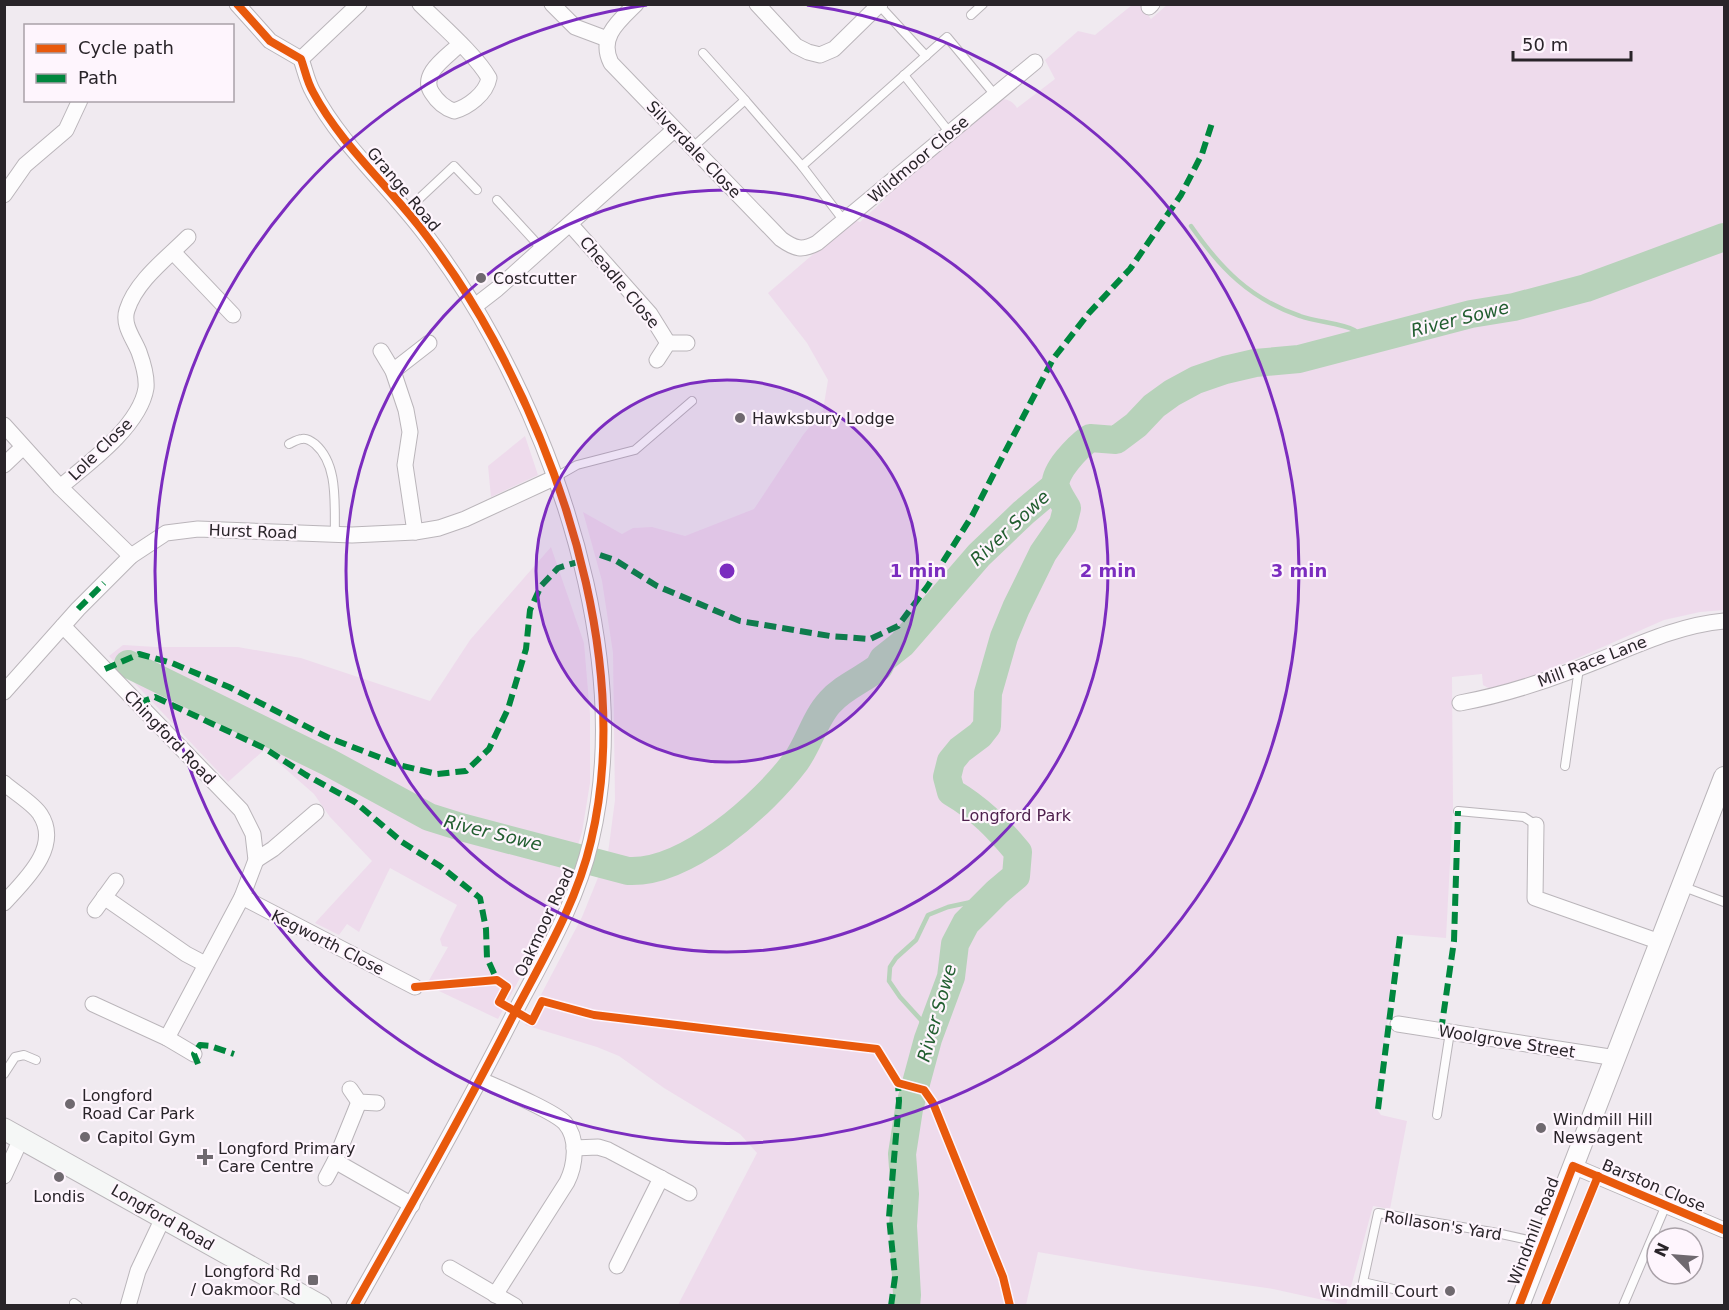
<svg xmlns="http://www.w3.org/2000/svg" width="1729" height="1310" viewBox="0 0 1729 1310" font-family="'DejaVu Sans',sans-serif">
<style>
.green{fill:#eedbec}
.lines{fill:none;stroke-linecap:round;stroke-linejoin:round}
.stream{stroke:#b7d2ba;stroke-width:4.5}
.river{stroke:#b7d2ba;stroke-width:28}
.service-casing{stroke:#bab5ba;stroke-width:10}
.minor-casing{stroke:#bab5ba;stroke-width:17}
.tertiary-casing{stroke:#bab5ba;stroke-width:22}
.secondary-casing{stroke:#bab5ba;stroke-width:23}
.service{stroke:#fdfcfd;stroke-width:8}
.minor{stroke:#fdfcfd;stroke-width:15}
.tertiary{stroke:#fdfcfd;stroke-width:20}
.secondary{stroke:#f5f7f6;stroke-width:21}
.quiet{stroke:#00873e;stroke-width:6;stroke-dasharray:12 6;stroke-linecap:butt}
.cycleway-casing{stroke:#fef5fd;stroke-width:11}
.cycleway{stroke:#e8590c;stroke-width:8}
.ring{fill:none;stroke:#7b2cbf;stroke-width:3}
.poi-dot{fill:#6f696f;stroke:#fef5fd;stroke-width:2}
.labels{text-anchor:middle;stroke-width:4.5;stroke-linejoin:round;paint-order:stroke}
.street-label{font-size:16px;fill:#292429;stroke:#fef5fd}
.poi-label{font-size:16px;fill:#292429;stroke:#fef5fd;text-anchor:start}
.park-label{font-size:16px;fill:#4f204d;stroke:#fef5fd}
.water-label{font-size:18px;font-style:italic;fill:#225e30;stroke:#fef5fd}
.centre{fill:#7b2cbf;stroke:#fef5fd;stroke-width:3}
.ring-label{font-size:18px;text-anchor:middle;font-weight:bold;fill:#7b2cbf;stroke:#fef5fd;stroke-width:4.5;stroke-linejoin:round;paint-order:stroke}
</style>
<rect width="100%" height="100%" fill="#f0eaf0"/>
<g class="green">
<path d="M1168,4L1724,5V610L1700,612L1664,620L1580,657L1515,683L1490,689L1483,685L1482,674L1452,677L1453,806L1446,938L1399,934L1376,1108L1381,1115L1407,1121L1390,1209L1373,1206L1346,1305L1273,1289L1142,1270L1038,1252L1026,1305H678L757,1153L740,1134L664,1088L619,1056L597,1047L525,1025L582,917L608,853L615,800L613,653L602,581L583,512L622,534L633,528L652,527L685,536L754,509L803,435L823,410L828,380L807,343L768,293L853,220L860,222L885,199L886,193L998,99C1007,99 1012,100 1017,108L1055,79L1045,60L1078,31L1095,35L1132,5H1140L1151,19Z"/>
<path d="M525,436L538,475L491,497L488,466Z"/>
<path d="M551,547L584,643L590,714V783L582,832L570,870L544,933L498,1019L439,991L428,982L448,947L442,946L440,939L457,905L390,868L359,932L347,924L339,935L315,923L372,861L330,817L314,794L264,750L228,782L109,656L123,645L156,647H238L301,658L430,701L470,640Z"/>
</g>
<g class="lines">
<g class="stream">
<path d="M1191,226C1220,268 1250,299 1300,316C1316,322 1341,323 1354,330C1359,333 1364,339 1369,343"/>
<path d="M928,1039L921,1020L900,997L889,981L890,967L896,958L916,940L928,915L948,907L990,898"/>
</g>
<g class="river">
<path d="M128,664L328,762L429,817L461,827L628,871C686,874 763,805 796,761C809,743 815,718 830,702C843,687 864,679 879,667L883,659L902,644L979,555L1023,513L1055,486"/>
<path d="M906,1306L907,1295L903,1226L905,1194L902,1154L909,1109L928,1039L951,977L955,944L966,923L997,892L1016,876L1018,852C997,827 980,809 951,792L947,777L951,761L960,750L980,735L987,726L988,693L1004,637L1016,608L1043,553L1063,524L1067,508C1063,501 1058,494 1056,487C1052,472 1079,446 1090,438L1116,440L1136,425L1154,406L1172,393L1196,380L1225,370L1255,363L1299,359L1471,314L1514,307L1586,288L1724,237"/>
</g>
<defs>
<g id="service">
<path d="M879,5L926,56"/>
<path d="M971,15L983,4"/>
<path d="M904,75L950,133"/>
<path d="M745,100L802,166L947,37L995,95"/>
<path d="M692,148L745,100L703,53"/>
<path d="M802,166L844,221"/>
<path d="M497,200L542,249"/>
<path d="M406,211L454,166L477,190"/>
<path d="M289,444C293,442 298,439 302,439C307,438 311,441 315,444C339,465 334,505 335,534"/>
<path d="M556,477L577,465L635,450L692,401"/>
<path d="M1565,766L1579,668"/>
<path d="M1458,811L1524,817L1536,825"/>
<path d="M1684,887L1724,902"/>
<path d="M4,1074L15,1057L24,1055L36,1060"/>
<path d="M1437,1115L1450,1032"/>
<path d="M1402,1291L1363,1282L1378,1213L1492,1232L1542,1243"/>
<path d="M74,1303L78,1306"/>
<path d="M1623,1306L1666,1205"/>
</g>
<g id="minor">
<path d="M237,4L270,41L301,59C305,70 307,82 313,92C341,145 389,186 425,234C450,267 473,302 493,339C571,483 630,677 591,841C577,902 544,957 515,1012C464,1112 409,1209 354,1306"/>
<path d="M420,4C441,25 476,55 489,78C486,94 468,107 454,111C445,108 437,101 432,93C419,74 447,57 460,44"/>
<path d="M552,4L575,27L607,39"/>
<path d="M636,4C619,21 598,37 611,63L781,239C795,249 802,251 817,243L1035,62"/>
<path d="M757,4L796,46L808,52L820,55L834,49L880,4"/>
<path d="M1149,7L1152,4"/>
<path d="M301,59L359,4"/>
<path d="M4,195L25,165L66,130L80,100"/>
<path d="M570,224L650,314L668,343"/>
<path d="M173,252L233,315"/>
<path d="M475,306L497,289L674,130"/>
<path d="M381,351L393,371L406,410L410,432L405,465L415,532"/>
<path d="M657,360L668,343H687"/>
<path d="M393,371L429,343"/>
<path d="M4,425L60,487L131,556"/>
<path d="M4,465L23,447"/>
<path d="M60,487C88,464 140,426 146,388C147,377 143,363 139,352C134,339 122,325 127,310C136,281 167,258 188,237"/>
<path d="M63,626L241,810L253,834L256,860L242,897L167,1038"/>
<path d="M4,692L78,609L131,556L166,533L198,529L352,535L415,532L439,528L465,519L556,477"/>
<path d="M1460,703C1498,696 1534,685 1571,671C1622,653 1670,626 1724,621"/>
<path d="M4,783C14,792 34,804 40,814C62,847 24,881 4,903"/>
<path d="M1536,825L1535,898L1660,942"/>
<path d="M256,860L273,849L316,812"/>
<path d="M104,897L186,954L205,964"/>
<path d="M242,897L415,987"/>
<path d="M95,910L116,881"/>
<path d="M93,1004L167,1038L194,1054"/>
<path d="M1398,1024L1616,1058"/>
<path d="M481,1080C499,1088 554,1111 565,1123C579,1139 575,1166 567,1182L495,1295"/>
<path d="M350,1089L359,1102L377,1103"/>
<path d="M574,1148L598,1147L608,1150L689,1193"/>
<path d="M335,1161L412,1205"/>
<path d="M1573,1166L1724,1230"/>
<path d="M4,1176L21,1139"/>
<path d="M326,1178L335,1161L359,1102"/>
<path d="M617,1266L661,1178"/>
<path d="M450,1268L515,1306"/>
<path d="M128,1306L138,1271L164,1216"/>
</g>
<path id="tertiary" d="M1519,1306L1724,777"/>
<path id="secondary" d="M4,1129L321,1306"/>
</defs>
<use href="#service" class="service-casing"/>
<use href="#minor" class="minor-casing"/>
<use href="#tertiary" class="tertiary-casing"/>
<use href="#secondary" class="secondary-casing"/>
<use href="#service" class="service"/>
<use href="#minor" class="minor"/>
<use href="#tertiary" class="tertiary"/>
<use href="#secondary" class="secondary"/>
<g class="quiet">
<path d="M600,555L615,560L657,586L740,621L830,636L870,639L898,626L927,587L972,516L1053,359L1089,313L1130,269L1181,195L1202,154L1212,123"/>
<path d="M78,609L104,583"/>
<path d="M105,669L139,654L172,663L229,687L327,737L399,765L437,774L466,771L489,749L508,709L526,649L530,610L541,586L558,568L581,561"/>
<path d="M138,703L155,697L264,748L306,775L355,802L402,842L440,866L480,898L486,929L487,958L497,980"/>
<path d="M1441,1031L1454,941L1458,811"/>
<path d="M198,1064L194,1054L200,1045L210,1046L234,1054"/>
<path d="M1378,1109L1400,936"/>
<path d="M891,1306L895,1277L889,1217L899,1101L898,1083"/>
</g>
<defs>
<g id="cycleway">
<path d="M237,4L270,41L301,59C305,70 307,82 313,92C341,145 389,186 425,234C450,267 473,302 493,339C571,483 630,677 591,841C577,902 544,957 515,1012C464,1112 409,1209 354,1306"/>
<path d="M415,987L497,980L507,987L499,1002L532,1021L542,1001L594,1015L877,1049L898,1083L924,1090L933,1103L1003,1277L1010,1306"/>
<path d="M1519,1306L1573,1166L1724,1230"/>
<path d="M1545,1306L1598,1176"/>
</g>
</defs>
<use href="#cycleway" class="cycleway-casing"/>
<use href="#cycleway" class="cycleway"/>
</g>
<circle cx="727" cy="571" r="191" fill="#7b2cbf" fill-opacity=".12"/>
<g class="ring">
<circle cx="727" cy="571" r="191"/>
<circle cx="727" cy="571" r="381"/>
<path d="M807 5A572 572 0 1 1 647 5"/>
</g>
<g class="poi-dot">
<circle cx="481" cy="278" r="6"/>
<circle cx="740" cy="418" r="6"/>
<circle cx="70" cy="1104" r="6"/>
<circle cx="1541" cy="1128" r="6"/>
<circle cx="85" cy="1137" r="6"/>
<path d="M202 1148h6v6h6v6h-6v6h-6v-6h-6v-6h6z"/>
<circle cx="59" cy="1177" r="6"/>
<rect x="307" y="1274" width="12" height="12" rx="3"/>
<circle cx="1450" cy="1291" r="6"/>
</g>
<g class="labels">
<g class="street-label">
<text transform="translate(694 149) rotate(46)" y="6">Silverdale Close</text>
<text transform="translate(918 159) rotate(-40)" y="6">Wildmoor Close</text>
<text transform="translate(404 189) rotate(50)" y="6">Grange Road</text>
<text transform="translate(620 282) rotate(50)" y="6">Cheadle Close</text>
<text transform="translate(100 449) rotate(-44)" y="6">Lole Close</text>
<text transform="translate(253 531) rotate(2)" y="6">Hurst Road</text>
<text transform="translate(1592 661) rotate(-21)" y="6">Mill Race Lane</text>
<text transform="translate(170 737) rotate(46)" y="6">Chingford Road</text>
<text transform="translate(544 922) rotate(-65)" y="6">Oakmoor Road</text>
<text transform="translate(328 942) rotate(27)" y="6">Kegworth Close</text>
<text transform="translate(1507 1041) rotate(9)" y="6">Woolgrove Street</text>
<text transform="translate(1654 1185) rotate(23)" y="6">Barston Close</text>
<text transform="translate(163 1217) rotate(30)" y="6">Longford Road</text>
<text transform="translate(1443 1225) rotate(9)" y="6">Rollason's Yard</text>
<text transform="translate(1533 1231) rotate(-69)" y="6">Windmill Road</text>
</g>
<g class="poi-label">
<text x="493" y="284">Costcutter</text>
<text x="752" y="424">Hawksbury Lodge</text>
<text x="82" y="1101">Longford<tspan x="82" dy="18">Road Car Park</tspan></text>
<text x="1553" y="1125">Windmill Hill<tspan x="1553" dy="18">Newsagent</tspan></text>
<text x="97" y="1143">Capitol Gym</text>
<text x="218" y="1154">Longford Primary<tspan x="218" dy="18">Care Centre</tspan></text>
<text x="59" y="1202" text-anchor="middle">Londis</text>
<text x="301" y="1277" text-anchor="end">Longford Rd<tspan x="301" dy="18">/ Oakmoor Rd</tspan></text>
<text x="1438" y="1297" text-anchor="end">Windmill Court</text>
</g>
<g class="park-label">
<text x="1016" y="821">Longford Park</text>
</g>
<g class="water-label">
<text transform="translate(1460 319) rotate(-14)" y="6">River Sowe</text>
<text transform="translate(1010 528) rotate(-43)" y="6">River Sowe</text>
<text transform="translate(493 833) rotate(14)" y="6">River Sowe</text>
<text transform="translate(937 1013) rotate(-74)" y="6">River Sowe</text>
</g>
</g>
<circle cx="727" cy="571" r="9" class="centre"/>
<g class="ring-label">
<text x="918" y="577">1 min</text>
<text x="1108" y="577">2 min</text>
<text x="1299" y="577">3 min</text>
</g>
<rect width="1729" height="1310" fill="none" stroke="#292429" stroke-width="12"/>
<rect x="24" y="24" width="210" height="78" fill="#fef5fd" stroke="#a9a1a8" stroke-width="1.5"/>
<rect x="36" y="44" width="30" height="9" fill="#e8590c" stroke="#a9a1a8" stroke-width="1.5"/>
<text x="78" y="54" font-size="18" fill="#292429">Cycle path</text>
<rect x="36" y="74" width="30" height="9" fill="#00873e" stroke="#a9a1a8" stroke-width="1.5"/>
<text x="78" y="84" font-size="18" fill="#292429">Path</text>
<g transform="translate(1675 1256) rotate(295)"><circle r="28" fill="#fef5fd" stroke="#a9a1a8" stroke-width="1.5"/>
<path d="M0-4.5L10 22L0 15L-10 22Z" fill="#6f696f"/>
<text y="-9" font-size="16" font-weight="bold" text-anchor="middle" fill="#292429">N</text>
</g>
<path d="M1513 51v9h118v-9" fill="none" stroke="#292429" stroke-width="3"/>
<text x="1522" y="51" font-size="18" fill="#292429" stroke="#fef5fd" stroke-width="4.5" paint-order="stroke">50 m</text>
</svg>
